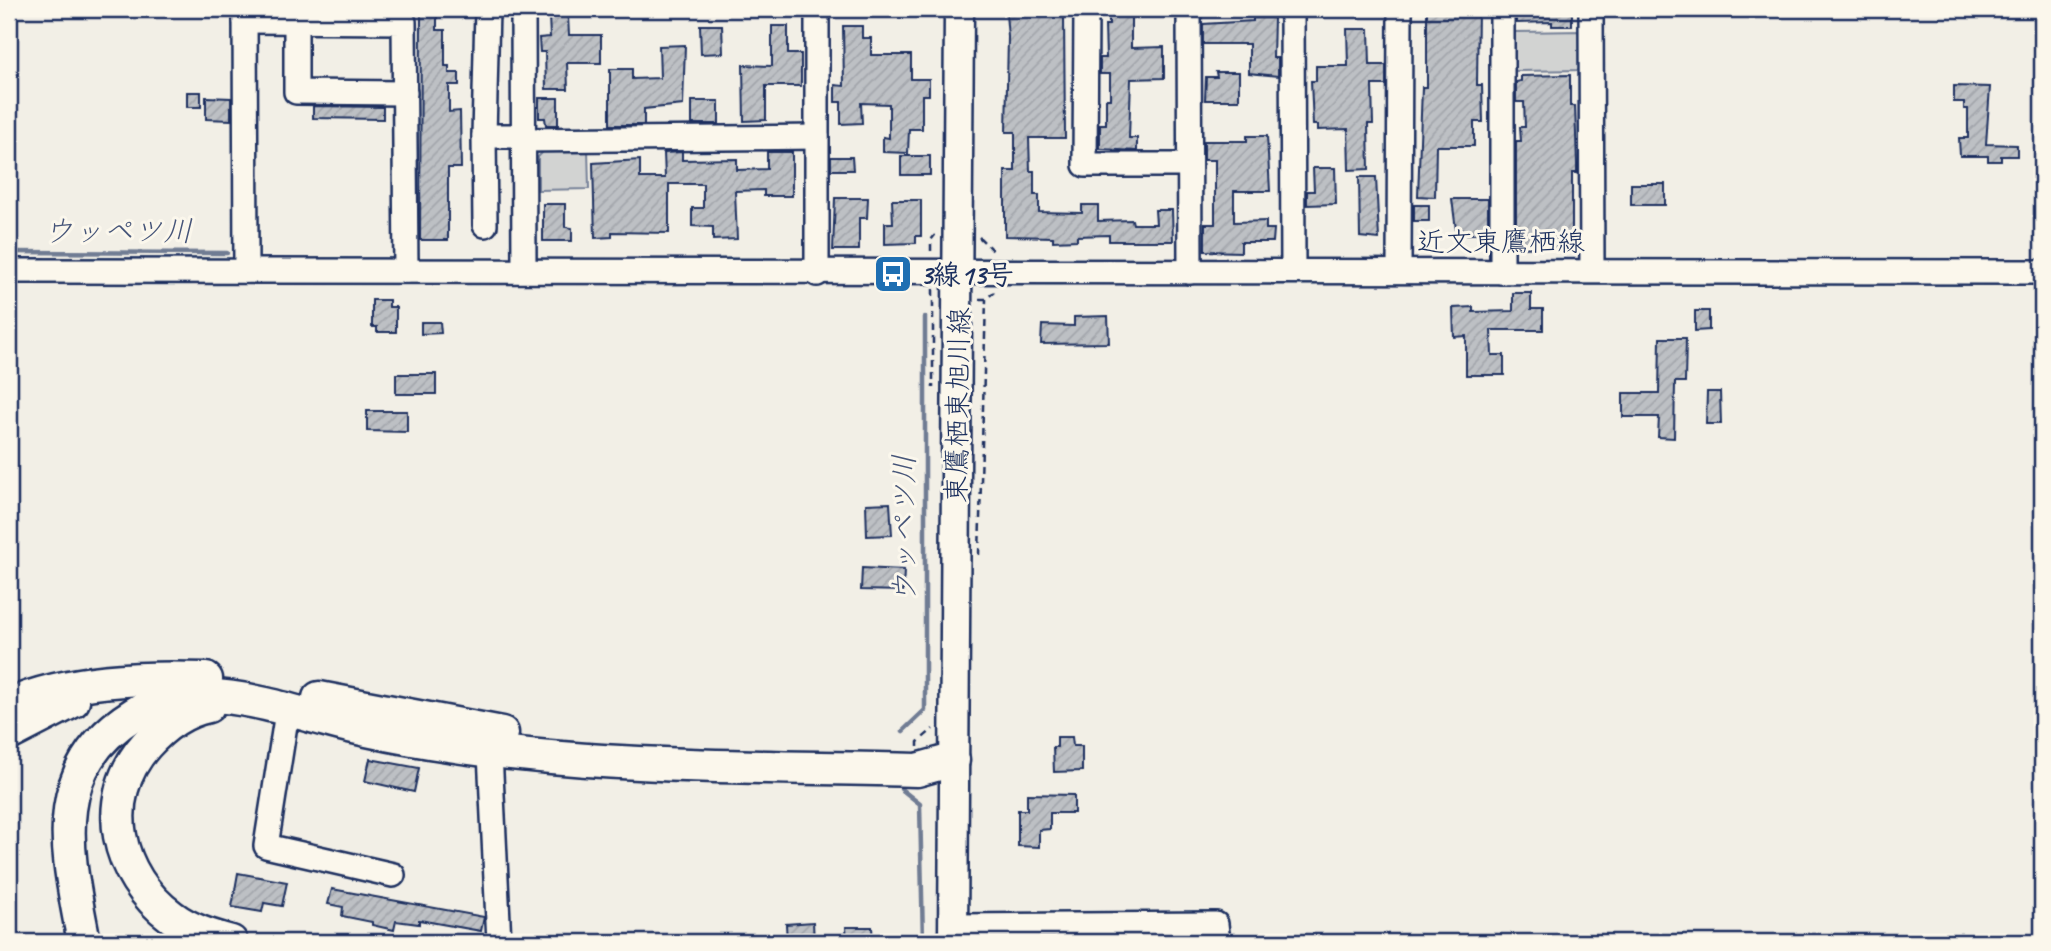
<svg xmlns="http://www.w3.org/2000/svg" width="2051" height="951" viewBox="0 0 2051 951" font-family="Caveat,'Klee One',sans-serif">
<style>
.green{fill:#d2d3d2;stroke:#768198;stroke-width:2}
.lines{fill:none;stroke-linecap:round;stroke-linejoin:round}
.stream{stroke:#707b93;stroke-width:4.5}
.building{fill:url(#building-hatch);stroke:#1b2f5e;stroke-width:2}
.minor-casing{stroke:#1b2f5e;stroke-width:28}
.major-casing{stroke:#1b2f5e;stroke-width:33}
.highway-casing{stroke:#1b2f5e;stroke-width:37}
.path{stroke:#1b2f5e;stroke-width:2.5;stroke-dasharray:7 5;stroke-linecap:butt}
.minor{stroke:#fbf7ec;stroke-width:23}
.major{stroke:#fbf7ec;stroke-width:28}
.highway{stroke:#fbf7ec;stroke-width:32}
.labels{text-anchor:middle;stroke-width:6;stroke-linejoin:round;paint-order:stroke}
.street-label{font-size:28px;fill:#1b2f5e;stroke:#fbf7ec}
.poi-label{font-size:28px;font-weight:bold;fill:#1b2f5e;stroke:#fbf7ec;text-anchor:start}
.water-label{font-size:30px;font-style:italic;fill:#465579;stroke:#fbf7ec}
</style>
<defs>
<pattern id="building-hatch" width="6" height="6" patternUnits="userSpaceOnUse" patternTransform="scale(1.75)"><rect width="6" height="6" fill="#bdc0c4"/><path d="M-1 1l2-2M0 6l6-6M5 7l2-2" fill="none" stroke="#a2a5ab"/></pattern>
</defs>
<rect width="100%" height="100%" fill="#f2efe6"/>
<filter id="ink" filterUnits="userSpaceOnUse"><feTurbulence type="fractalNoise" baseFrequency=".0143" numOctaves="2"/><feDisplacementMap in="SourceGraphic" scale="14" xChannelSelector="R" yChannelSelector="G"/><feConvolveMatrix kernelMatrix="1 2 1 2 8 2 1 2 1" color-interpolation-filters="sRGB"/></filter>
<g filter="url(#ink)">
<g class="green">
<path d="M1584,31L1585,70L1512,71L1511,32Z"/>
<path d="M588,148L589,189L538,190V157L546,149Z"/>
</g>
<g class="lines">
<g class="stream">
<path d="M9,252L227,253"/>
<path d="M903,731L925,710V317"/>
<path d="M901,789L920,804L923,942"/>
</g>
</g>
<g class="building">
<path d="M421,9H437V30H445V66H449V73H459V85H449V112L460,111L461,168H448V240H420Z"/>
<path d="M1109,9H1131V48L1164,47V78L1131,79L1129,138H1137V151L1100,149V124H1106V99H1110V74H1100V58H1106L1105,25H1109Z"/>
<path d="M1427,9H1478L1477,85H1482L1483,122H1474V146H1436L1435,197L1418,196L1422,87H1427Z"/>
<path d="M1543,9L1572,10V26H1552V22L1516,23V10Z"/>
<path d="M1006,14L1064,16L1065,138H1029L1030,171H1034V195H1039V212L1082,213V205H1098V221L1132,220L1133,224H1156L1155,210H1172L1173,241H1109V235L1077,236V240L1053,241V237L1005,236V171H1015V132H1006L1008,37Z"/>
<path d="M549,16H568L569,35H601V63H567L568,89H546L545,52H540L539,38L550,37Z"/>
<path d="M1253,18H1274L1273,58H1278V76L1249,73V44H1203V24L1253,21Z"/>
<path d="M700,25H722L723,53L701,54Z"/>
<path d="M772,26H788V54H801V86H766V120L744,121L743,65L772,66Z"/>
<path d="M843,26H862V38H871V55H911V79H929V95H922V129H909L908,153L883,152V137L889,138V104L861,103L862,123L841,124V102H835V85L844,86Z"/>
<path d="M1347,29H1369L1370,65H1386V85H1372L1373,124H1368L1369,169L1349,170L1348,129L1318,130V125H1313L1311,81H1316V66H1348Z"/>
<path d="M685,45L683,105L644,109V125H610V69H632V79L660,78L659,46Z"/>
<path d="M1216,72H1239V100H1205L1206,77H1217Z"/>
<path d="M1570,75V106H1575L1577,164V173H1572V246L1521,248V240H1516V141H1521L1520,127H1525L1524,102H1516V82L1521,81V76Z"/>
<path d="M1954,86L1990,87L1986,144L2017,145V156H2001V161H1988V156H1960L1959,138H1968V109H1964V102H1954Z"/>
<rect x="187" y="92" width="14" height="15"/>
<path d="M206,97L231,98V120L206,119Z"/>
<path d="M539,98H558V125H546L545,118H539Z"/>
<rect x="692" y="101" width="27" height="23"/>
<path d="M313,106L383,107V119L313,118Z"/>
<path d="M1247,136H1267L1270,191H1234V222L1266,221V229H1274L1273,242H1241V252L1205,251V224H1215V160H1204V141H1247Z"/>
<path d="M682,152V160L737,159V170L767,169V152H792V196H764V190L735,191L737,239L713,240V227L692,226V208H703V184H669V233L612,232V237L595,238L593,163L640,160V178H665L664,153Z"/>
<rect x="901" y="156" width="29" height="19"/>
<path d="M831,157H852L853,170H831Z"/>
<path d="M1313,168H1335L1336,204L1307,205V191H1314Z"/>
<path d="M1359,177H1376L1379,239L1360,237Z"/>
<rect x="1631" y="184" width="34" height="21"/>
<path d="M835,198H868L867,218H859V250H833Z"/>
<path d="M1452,199H1488V229H1478V234H1465L1466,230H1456Z"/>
<path d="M892,200H921V236H916V243L885,244V223H893Z"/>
<path d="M543,204H565V227L572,228V241H543Z"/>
<rect x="1414" y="205" width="15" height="16"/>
<path d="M1513,293H1531V309H1543V330H1491L1492,355H1504V375H1466V336L1454,337L1453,308L1473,307V312L1513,311Z"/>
<path d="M372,300H389V307H396V332H377V327H372Z"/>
<path d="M1695,311H1709V330L1695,331Z"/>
<path d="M1108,316L1109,343L1041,344L1042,325L1074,326V317Z"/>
<path d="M421,322H440L441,333L421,334Z"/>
<path d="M1660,338H1686L1685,382H1675L1674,438L1658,437L1659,417H1623V393H1659Z"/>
<rect x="396" y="374" width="40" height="20"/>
<path d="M1707,392H1720L1721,424H1706Z"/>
<path d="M367,411H407V432L367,431Z"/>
<path d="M890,503L892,535L867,536L866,504Z"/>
<path d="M862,568L904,570L903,591L861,590Z"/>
<path d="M1057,737H1072L1073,746H1082V771L1054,772L1053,747H1057Z"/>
<path d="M370,759L419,768L414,792L365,781Z"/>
<path d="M1027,794L1074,795V813H1050V829L1039,830V847L1018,846V810H1027Z"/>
<path d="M238,873L287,882L282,906L264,903L262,912L232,907Z"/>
<path d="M332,889L484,917L481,931L419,920V924L396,921L394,930L372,925V922L342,916L343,907L328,904Z"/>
<path d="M813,922L814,942H787L786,924Z"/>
<path d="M846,927H872L873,942H847Z"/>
</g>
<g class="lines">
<defs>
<g id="minor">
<path d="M245,9L246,271"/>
<path d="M523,9L524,270"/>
<path d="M817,9V274"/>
<path d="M1086,9L1085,165H1189"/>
<path d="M1189,9L1190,272"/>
<path d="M1292,9L1293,270"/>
<path d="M1502,9V272"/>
<path d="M1591,9L1592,271"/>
<path d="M245,21L404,22L406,271"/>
<path d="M296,22V92L405,93"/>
<path d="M484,136L487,9"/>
<path d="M521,140L817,137"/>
<path d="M485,225L484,136H521"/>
<path d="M9,271L2042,272"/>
<path d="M1399,271L1400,9"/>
<path d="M287,712L266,846L393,875"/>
<path d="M490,753L499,942"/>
<path d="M953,926L1216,924L1218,942"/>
</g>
<path id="major" d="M953,942L959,9"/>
<g id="highway">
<path d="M319,698L502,733"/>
<path d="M9,705C71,679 140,677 206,679"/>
<path d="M208,706C183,711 163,726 146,745C98,799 116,876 172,917C189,930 210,936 231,942"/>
<path d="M9,734L73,701"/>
<path d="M84,942C68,856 44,770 134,714C198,674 282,710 349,726C535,770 728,765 917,770L953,760"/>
</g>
</defs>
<use href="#minor" class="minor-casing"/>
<use href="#major" class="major-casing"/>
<use href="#highway" class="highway-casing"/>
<g class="path">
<path d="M979,237L994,252"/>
<path d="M931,251V240L935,235"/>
<path d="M933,289V388"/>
<path d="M979,299H986L994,292"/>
<path d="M979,555L986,299"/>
<path d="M918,747V742L933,729"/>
</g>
<use href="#minor" class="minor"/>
<use href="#major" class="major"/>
<use href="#highway" class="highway"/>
</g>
</g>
<defs>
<symbol id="bus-square" viewBox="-11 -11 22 22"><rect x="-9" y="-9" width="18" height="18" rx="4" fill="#1f6fb2" stroke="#fbf7ec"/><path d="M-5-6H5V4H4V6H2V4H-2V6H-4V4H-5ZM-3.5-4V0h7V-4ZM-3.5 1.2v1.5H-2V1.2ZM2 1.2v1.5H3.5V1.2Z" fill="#fff"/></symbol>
</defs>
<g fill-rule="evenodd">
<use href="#bus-square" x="871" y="252" width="44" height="44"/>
</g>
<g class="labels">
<g class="street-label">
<text x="1501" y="251">近文東鷹栖線</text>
<text transform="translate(957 405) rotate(-89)" y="10">東鷹栖東旭川線</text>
</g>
<g class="poi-label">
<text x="920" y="284">3線13号</text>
</g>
<g class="water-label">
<text x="118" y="241">ウッペツ川</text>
<text transform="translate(904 529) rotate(-90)" y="10">ウッペツ川</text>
</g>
</g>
<rect width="2051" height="951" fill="none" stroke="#fbf7ec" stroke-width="35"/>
<rect x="18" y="18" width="2016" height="916" fill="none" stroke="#1b2f5e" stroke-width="2.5" filter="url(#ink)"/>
</svg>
